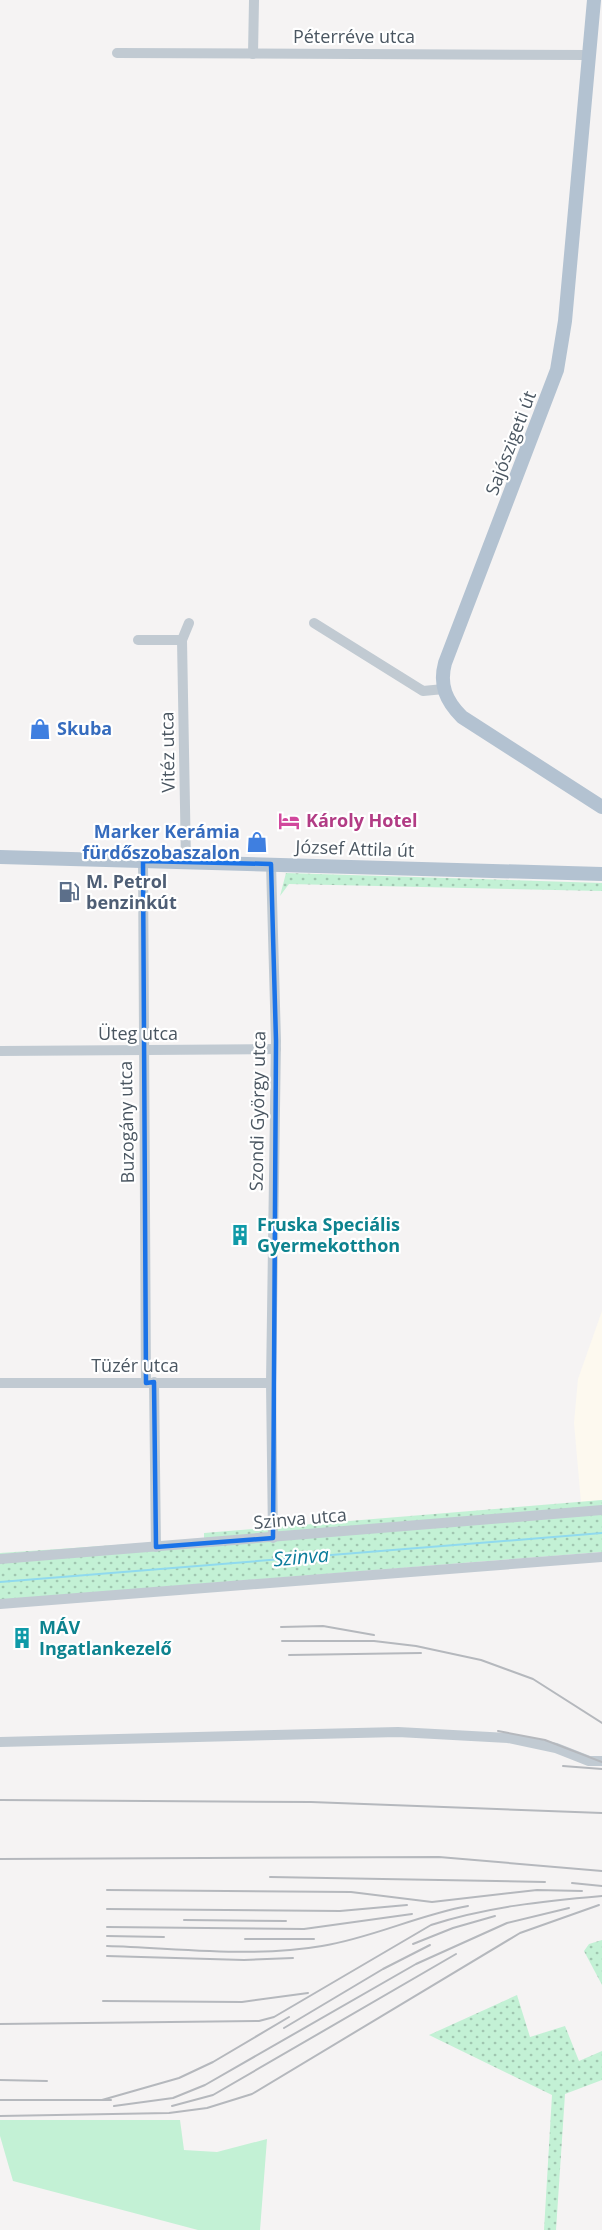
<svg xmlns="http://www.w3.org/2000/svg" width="602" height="2230" viewBox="0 0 602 2230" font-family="'Open Sans',sans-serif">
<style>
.commercial{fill:#fdf9ef}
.grass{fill:url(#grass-dots)}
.garden{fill:#c3f1d5}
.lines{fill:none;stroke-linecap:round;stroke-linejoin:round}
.stream{stroke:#90daee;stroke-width:2}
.minor{stroke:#c1cad2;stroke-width:10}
.major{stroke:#b3c2d1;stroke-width:14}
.rail{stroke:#b5b8bd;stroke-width:2}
.marked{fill:none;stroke:#1a73e8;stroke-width:4.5;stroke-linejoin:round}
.labels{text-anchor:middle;stroke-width:4.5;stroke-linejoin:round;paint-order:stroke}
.street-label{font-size:18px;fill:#4a5661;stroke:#fff}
.shop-label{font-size:18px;font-weight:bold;fill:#366cbe;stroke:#fff;text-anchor:start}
.hotel-label{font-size:18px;font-weight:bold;fill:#b23c85;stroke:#fff;text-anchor:start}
.service-label{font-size:18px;font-weight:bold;fill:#4e5e75;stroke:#fff;text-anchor:start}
.culture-label{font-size:18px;font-weight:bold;fill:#0d838f;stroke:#fff;text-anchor:start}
.water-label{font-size:20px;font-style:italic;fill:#0c7c9b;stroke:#fff}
</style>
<defs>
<pattern id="grass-dots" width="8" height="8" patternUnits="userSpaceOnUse" patternTransform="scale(1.5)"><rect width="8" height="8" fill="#c3f1d5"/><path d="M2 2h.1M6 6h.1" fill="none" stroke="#a0c6b0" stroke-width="1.8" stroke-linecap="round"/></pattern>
</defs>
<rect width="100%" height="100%" fill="#f5f3f3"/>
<path class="commercial" d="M602,1311V1500L581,1502L574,1423L578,1379Z"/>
<g class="grass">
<path d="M286,873L602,883V891L289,884L280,896Z"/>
<path d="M602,1500V1552L0,1600V1553L204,1539V1533Z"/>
<path d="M602,1940V1985L584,1951L589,1944Z"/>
<path d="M517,1995L530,2037L565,2026L579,2061L602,2051V2080L565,2094L556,2230H544L552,2095L429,2035Z"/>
</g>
<path class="garden" d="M0,2120H180L184,2150L217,2152L267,2139L260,2230H198L13,2181L0,2136Z"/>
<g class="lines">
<path class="stream" d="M0,1582L602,1533"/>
<g class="minor">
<path d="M117,53L590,55"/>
<path d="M253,54L254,0"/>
<path d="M314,623L423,691L444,689"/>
<path d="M138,640H182"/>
<path d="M143,861L146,1383"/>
<path d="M186,862L182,640L189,623"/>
<path d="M271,864L276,1041L271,1383L273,1538"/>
<path d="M0,1051L276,1049"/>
<path d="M154,1382L156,1547"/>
<path d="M0,1383H271"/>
<path d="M0,1559L602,1510"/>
<path d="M0,1604L602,1557"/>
<path d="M0,1742L398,1732L508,1738L556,1748L589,1761H602"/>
</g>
<g class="major">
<path d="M594,0L565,321L557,370L445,663C439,685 446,701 462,717L602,807"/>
<path d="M0,857L602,874"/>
</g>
<g class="rail">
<path d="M281,1627L323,1626L374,1635"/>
<path d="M282,1641H374L416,1646L481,1660L533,1679L602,1723"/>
<path d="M289,1655L421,1653"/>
<path d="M498,1731L545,1740L602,1762"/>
<path d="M563,1766L602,1769"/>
<path d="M0,1800L311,1802L602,1813"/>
<path d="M0,1859L439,1857L602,1871"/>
<path d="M270,1877L545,1882"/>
<path d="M572,1883L602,1886"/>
<path d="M107,1890L351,1892L432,1902L537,1890L582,1891"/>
<path d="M107,1909L340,1911L407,1905"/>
<path d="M184,1920L286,1921"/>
<path d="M107,1927L304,1929L412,1914"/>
<path d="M107,1936L164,1937"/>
<path d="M245,1939H314"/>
<path d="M413,1944L453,1928L495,1916"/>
<path d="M107,1946C177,1948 253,1958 322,1946C372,1938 418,1915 468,1906"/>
<path d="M107,1956L244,1960L293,1958"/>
<path d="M103,2001L242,2002L308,1993"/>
<path d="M0,2024L259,2021L274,2017L431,1925C487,1907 544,1901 602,1896"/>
<path d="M284,2028L383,1969L430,1945"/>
<path d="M0,2080L47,2081"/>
<path d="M0,2100H111"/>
<path d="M102,2100L179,2078L213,2062L289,2017"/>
<path d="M114,2106L173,2098L205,2085L416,1964L507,1923L569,1908"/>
<path d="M172,2106L213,2095L456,1954"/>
<path d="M0,2116L169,2113L207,2108L252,2094L520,1933L599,1905"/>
</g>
</g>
<path class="marked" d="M143,861L271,864L276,1041L273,1538L156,1547L154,1382L146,1383Z"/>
<defs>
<symbol id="shop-bare" viewBox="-9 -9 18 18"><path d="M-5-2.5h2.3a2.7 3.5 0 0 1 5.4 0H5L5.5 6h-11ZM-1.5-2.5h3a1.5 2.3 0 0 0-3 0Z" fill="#3f7fe0" stroke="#fff" stroke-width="2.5" paint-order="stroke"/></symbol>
<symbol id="hotel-bare" viewBox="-9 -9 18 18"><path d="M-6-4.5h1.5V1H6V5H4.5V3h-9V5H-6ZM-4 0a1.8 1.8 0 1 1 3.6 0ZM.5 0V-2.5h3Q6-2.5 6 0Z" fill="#d1479c" stroke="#fff" stroke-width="2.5" paint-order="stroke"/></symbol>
<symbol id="fuel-bare" viewBox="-9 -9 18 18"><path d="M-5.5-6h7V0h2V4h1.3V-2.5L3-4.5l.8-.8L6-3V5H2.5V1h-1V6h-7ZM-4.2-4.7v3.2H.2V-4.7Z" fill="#5c6f8a" stroke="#fff" stroke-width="2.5" paint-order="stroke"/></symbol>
<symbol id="building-bare" viewBox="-9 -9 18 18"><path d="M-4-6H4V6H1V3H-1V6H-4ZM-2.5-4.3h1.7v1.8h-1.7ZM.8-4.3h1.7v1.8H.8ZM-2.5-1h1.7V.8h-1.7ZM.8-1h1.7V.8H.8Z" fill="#0f9aa8" stroke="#fff" stroke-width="2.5" paint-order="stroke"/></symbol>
</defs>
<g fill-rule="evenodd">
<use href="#shop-bare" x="25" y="714" width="30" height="30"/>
<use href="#hotel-bare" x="274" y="806" width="30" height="30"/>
<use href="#shop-bare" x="242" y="827" width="30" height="30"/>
<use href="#fuel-bare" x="54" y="877" width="30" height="30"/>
<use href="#building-bare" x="225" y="1220" width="30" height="30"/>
<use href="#building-bare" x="7" y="1623" width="30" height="30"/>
</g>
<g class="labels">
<g class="street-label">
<text x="354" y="43">Péterréve utca</text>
<text transform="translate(511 443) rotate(-69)" y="6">Sajószigeti út</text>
<text transform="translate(168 752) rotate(-91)" y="6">Vitéz utca</text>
<text transform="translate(355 849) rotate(2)" y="6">József Attila út</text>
<text x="138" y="1040">Üteg utca</text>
<text transform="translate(258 1111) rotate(-89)" y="6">Szondi György utca</text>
<text transform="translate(127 1122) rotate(-91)" y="6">Buzogány utca</text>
<text x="135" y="1372">Tüzér utca</text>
<text transform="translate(300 1519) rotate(-5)" y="6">Szinva utca</text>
</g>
<g class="shop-label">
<text x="57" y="735">Skuba</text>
<text x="240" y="838" text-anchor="end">Marker Kerámia<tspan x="240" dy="21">fürdőszobaszalon</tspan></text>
</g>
<g class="hotel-label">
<text x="306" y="827">Károly Hotel</text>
</g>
<g class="service-label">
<text x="86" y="888">M. Petrol<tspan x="86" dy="21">benzinkút</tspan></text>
</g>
<g class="culture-label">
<text x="257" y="1231">Fruska Speciális<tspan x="257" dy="21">Gyermekotthon</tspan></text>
<text x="39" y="1634">MÁV<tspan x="39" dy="21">Ingatlankezelő</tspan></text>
</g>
<g class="water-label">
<text transform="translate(301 1557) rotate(-5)" y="7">Szinva</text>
</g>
</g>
</svg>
